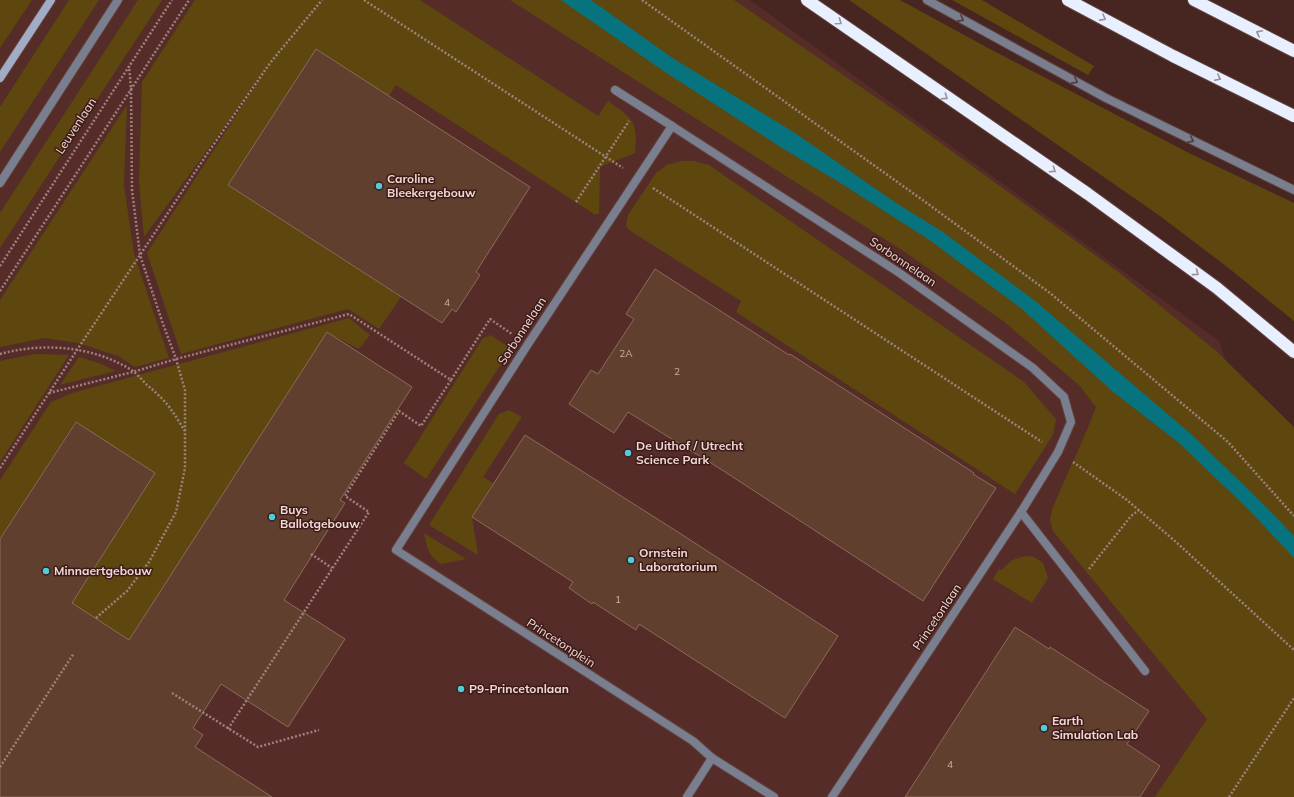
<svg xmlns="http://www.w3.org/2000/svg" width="1294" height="797" viewBox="0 0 1294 797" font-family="Mulish,sans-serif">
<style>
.built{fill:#562c29}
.green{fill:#5d470f}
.water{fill:#06737e}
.building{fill:#603f2f;stroke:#8e6a59}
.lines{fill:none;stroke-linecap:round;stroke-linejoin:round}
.lane-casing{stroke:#62423e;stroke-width:10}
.street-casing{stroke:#62423e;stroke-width:10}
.secondary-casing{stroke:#62423e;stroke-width:10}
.highway-casing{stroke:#62423e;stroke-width:14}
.path{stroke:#9e817e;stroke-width:2.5;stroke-dasharray:2 2;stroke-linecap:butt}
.lane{stroke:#797f8e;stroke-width:8}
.street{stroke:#797f8e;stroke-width:8}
.secondary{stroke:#a2acc4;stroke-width:8}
.highway{stroke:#e8effe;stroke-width:12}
.oneway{stroke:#9b9096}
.oneway2{stroke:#4e393b}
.poi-dot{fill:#52cbd9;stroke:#3c1b18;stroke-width:1.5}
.labels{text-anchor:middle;stroke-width:3;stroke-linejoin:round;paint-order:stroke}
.number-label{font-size:10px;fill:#ccb2ac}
.street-label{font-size:12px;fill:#f0d8d5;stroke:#3c1b18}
.poi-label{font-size:12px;font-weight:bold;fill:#f0d8d5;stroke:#3c1b18;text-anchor:start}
</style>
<rect width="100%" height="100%" fill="#472521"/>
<path class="built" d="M0,0H750L1219,341L1294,566L1247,797H0Z"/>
<g class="green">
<path d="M0,0H32L0,48Z"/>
<path d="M69,0H99L0,152V107Z"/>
<path d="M138,0H162L0,248V213Z"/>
<path d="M195,0H420L598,116L608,101C633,119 638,121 635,153L600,167L599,214H594L396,85L389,96L316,49L228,185L401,297L379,329L348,309L181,354L147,253L264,72L144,237L139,182L142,82Z"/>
<path d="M510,0H734L906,118L1117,271L1215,350L1294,427V797H1155L1207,719L1053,531L1050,520L1052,509L1087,430L1096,407L1079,385L1003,321L905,252Z"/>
<path d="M849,0H900L990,49L1189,153L1294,203V321L1226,266L1160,216Z"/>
<path d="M952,0H982L1094,66L1088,75Z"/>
<path d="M127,105L124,185L134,254L169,358L135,367L118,356L78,343L45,338L0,347V300Z"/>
<path d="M681,161H694L709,165L1024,382L1056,419L1053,435L1015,494L736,312L741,301L629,230L626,226L628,215L656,173L667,165Z"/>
<path d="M349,318L370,335L359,349L328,333L129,640L72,603L155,473L75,422L0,539V480L51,402L72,393Z"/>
<path d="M491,335L511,349L426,479L404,463L483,338Z"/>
<path d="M35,354L69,355L0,462V361Z"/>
<path d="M79,357L99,363L116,371L87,378L60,385Z"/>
<path d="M509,410L522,417L483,477L493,483L472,517L478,555L429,525L499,414Z"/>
<path d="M424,533L466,559L441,564C427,554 428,549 424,533Z"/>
<path d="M1027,556L1034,557L1043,563L1048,578L1032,603L993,579L999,569L1002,570C1009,561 1015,558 1027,556Z"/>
</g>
<path class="water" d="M561,0H591L674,59L795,133L896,203L943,232L1034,300L1191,434L1261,502L1294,536V558L1248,509L1179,443L1112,391L1022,309L931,241L842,184L782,148L665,72Z"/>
<g class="building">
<path d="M316,49L530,187L476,272L480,275L456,312L452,309L442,323L228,185Z"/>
<path d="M655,269L789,355L790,354L974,473L973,474L996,488L923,601L719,468L628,412L614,433L569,404L591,370L598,374L634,319L626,314Z"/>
<path d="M327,332L412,387L340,500L345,503L284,600L345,639L288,727L221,684L193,728L203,735L195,747L272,797H0V539L76,422L155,473L72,603L129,640Z"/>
<path d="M525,435L681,534L838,636L785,718L639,624L636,630L593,602L592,604L569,588L573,582L472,517Z"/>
<path d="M1015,627L1049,649L1050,647L1149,711L1127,744L1160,766L1140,797H905Z"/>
</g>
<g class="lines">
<defs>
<g id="lane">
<path d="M927,0L1106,98L1294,190"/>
<path d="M615,90L672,126"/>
<path d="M0,183L118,0"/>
<path d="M1021,512L1145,671"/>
</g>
<g id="street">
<path d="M687,797L712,758"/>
<path d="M774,797L712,758L693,741L396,550L528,344L672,126L898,272L1033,368L1064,397L1071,422L1058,452L1021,512L832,797"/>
</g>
<path id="secondary" d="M0,78L51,0"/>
<g id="highway">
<path d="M807,0L1088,194L1217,288L1294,352"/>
<path d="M1068,0L1173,56L1294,116"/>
<path d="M1194,0L1294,51"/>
</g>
</defs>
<use href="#lane" class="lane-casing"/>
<use href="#street" class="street-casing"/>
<use href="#secondary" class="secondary-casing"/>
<use href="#highway" class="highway-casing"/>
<g class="path">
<path d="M364,0L623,168"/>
<path d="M642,0L924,201L1050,293L1228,442L1294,516"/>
<path d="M653,188L1042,442"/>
<path d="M576,202L629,121"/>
<path d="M0,266L172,0"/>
<path d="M0,291L189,0"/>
<path d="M0,354C44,342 94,346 133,371C138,375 142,380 146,384C153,390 160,396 166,403C173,411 179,422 185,431"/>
<path d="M49,393L133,372L176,359L349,314L451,380L490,319L512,334"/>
<path d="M1073,462L1127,500L1176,542L1294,650"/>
<path d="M0,468L77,350L205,157L270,63L322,0"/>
<path d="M311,554L332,568"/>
<path d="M1089,569L1131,516L1139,510"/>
<path d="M96,618L127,591L149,562L176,512L185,468V390L176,359L163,324L140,255L132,190L131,88L129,66"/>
<path d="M172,693L258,747L319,730"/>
<path d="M228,729L369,512L345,496L399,411L421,426L451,380"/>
<path d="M0,767L74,653"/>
<path d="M1229,797L1294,698"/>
</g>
<use href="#lane" class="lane"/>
<use href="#street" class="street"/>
<use href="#secondary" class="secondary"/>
<use href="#highway" class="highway"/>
</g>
<defs><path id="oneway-chevron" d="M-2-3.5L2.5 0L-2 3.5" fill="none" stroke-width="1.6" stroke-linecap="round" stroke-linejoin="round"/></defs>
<g class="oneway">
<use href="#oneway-chevron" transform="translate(1103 18) rotate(28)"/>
<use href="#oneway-chevron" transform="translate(839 22) rotate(35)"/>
<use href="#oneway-chevron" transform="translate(1259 33) rotate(-153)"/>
<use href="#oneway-chevron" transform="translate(1218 78) rotate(26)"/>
<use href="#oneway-chevron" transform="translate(945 97) rotate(34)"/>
<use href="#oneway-chevron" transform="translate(1053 170) rotate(34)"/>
<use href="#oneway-chevron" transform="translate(1196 273) rotate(37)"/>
</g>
<g class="oneway2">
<use href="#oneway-chevron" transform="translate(961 19) rotate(28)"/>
<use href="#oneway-chevron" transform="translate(1075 81) rotate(28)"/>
<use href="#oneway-chevron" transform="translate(1191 140) rotate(26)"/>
</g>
<g class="poi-dot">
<circle cx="379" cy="186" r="4"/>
<circle cx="628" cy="453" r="4"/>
<circle cx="272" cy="517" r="4"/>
<circle cx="631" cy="560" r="4"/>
<circle cx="46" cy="571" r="4"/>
<circle cx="461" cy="689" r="4"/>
<circle cx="1044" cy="728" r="4"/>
</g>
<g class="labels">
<g class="number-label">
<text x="447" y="306">4</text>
<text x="626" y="357">2A</text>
<text x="677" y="375">2</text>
<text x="618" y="603">1</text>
<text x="950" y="768">4</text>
</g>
<g class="street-label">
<text transform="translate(76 126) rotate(-57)" y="4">Leuvenlaan</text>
<text transform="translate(903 262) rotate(34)" y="4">Sorbonnelaan</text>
<text transform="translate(522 331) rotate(-57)" y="4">Sorbonnelaan</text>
<text transform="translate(937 617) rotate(-56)" y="4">Princetonlaan</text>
<text transform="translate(561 643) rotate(33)" y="4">Princetonplein</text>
</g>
<g class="poi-label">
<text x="387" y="183">Caroline<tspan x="387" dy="14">Bleekergebouw</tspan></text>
<text x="636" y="450">De Uithof / Utrecht<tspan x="636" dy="14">Science Park</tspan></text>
<text x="280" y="514">Buys<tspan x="280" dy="14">Ballotgebouw</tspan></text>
<text x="639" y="557">Ornstein<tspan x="639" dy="14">Laboratorium</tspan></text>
<text x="54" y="575">Minnaertgebouw</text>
<text x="469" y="693">P9-Princetonlaan</text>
<text x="1052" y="725">Earth<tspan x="1052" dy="14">Simulation Lab</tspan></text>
</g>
</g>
</svg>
